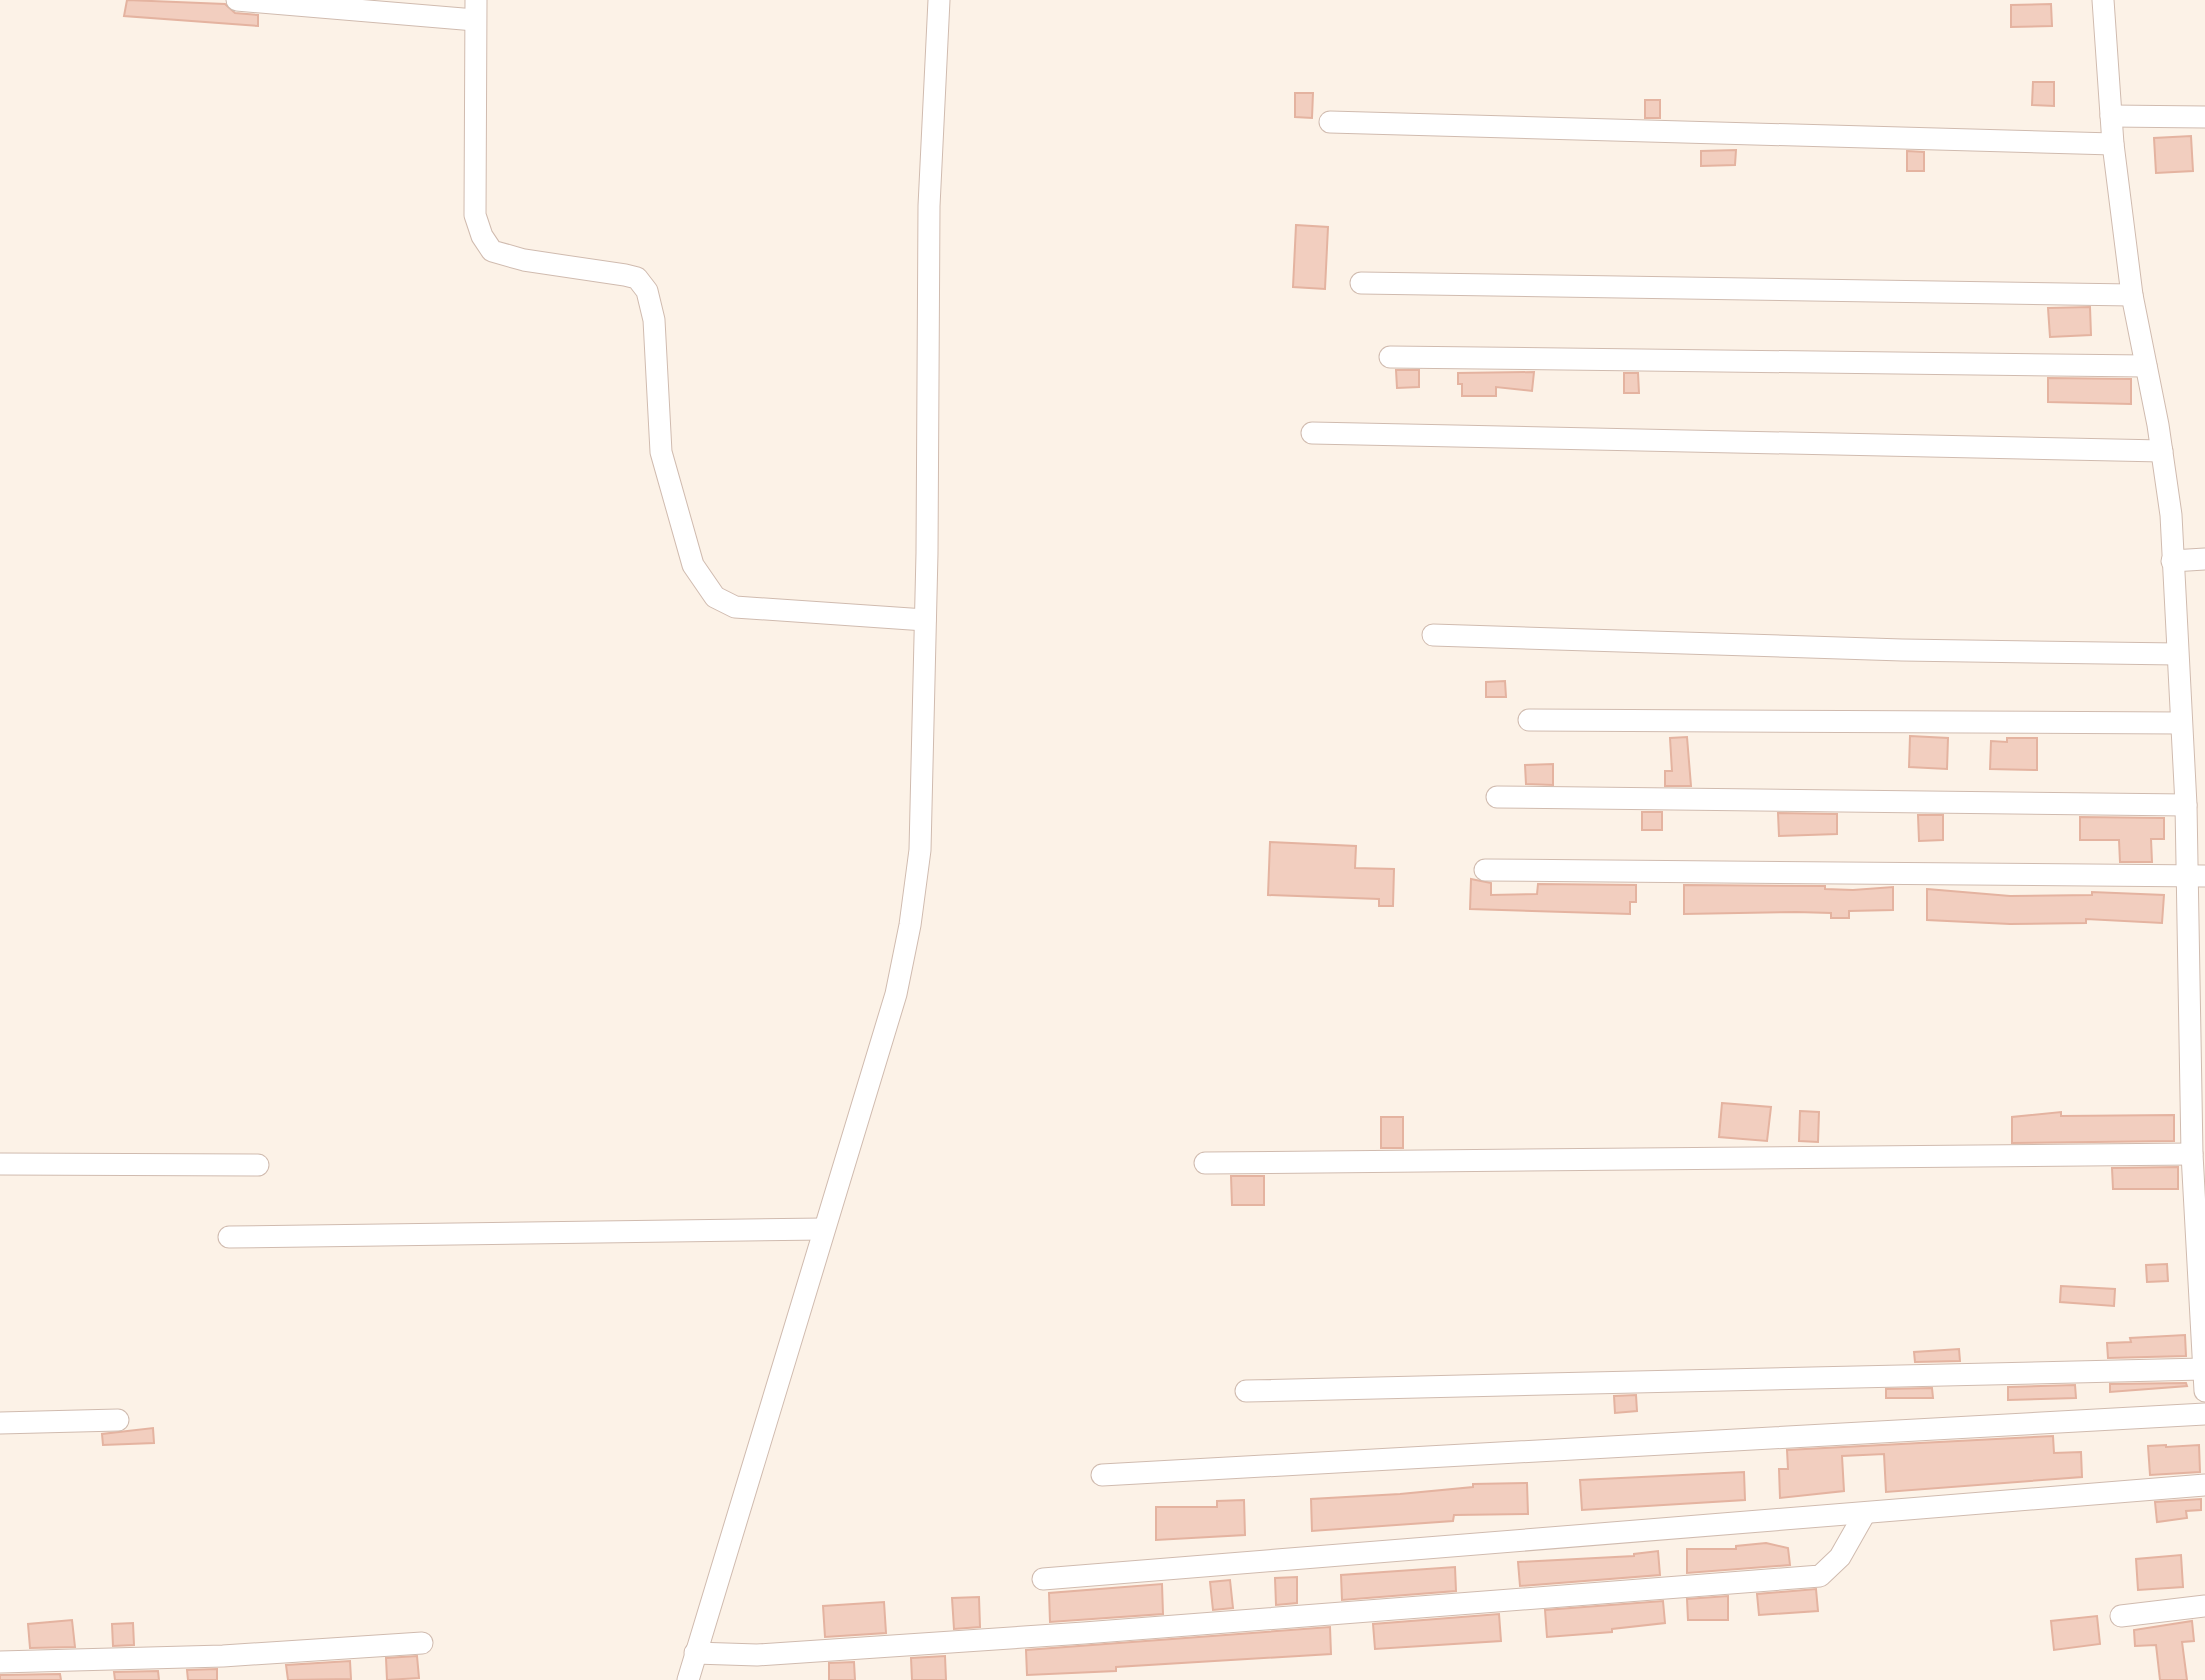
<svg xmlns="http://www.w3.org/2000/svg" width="2205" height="1680" viewBox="0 0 2205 1680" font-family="Lato,sans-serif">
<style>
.building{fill:#f2cebf;stroke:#e4b3a0;stroke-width:2}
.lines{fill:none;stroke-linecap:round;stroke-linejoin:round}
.minor-casing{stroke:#d0bbaf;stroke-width:23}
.minor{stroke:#fff;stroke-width:21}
</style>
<rect width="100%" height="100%" fill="#fcf2e7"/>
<g class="building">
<path d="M127,0L225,4L235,13L258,15V26L124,16Z"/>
<path d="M2051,4L2052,26L2011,27V5Z"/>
<path d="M2033,82H2054V106L2032,105Z"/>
<path d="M1295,93H1313L1312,118L1295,117Z"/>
<rect x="1645" y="100" width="15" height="18"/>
<path d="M2191,136L2193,171L2156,173L2154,138Z"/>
<path d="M1736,150L1735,165L1701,166V151Z"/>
<path d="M1907,151L1924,152V171H1907Z"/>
<path d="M1296,225L1328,227L1325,289L1293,287Z"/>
<path d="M2090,307L2091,335L2050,337L2048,308Z"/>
<path d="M1396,370H1419V387L1397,388Z"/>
<path d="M1534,372L1532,391L1496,387V396H1462V384H1458V373Z"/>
<path d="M1624,373H1638L1639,393H1624Z"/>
<path d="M2048,378L2131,379V404L2048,402Z"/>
<path d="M1505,681L1506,697H1486V682Z"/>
<path d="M1910,736L1948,738L1947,769L1909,767Z"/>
<path d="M1687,737L1691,786H1665V771H1672L1670,738Z"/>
<path d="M2007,738H2037V770L1990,769L1991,741L2007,742Z"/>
<path d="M1553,764V785L1526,784L1525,765Z"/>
<rect x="1642" y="812" width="20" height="18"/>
<path d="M1778,813L1837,814V834L1779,836Z"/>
<path d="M1918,815H1943V840L1919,841Z"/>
<path d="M2080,817L2164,818V839H2151L2152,862H2120L2119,840H2080Z"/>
<path d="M1270,842L1356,846L1355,868L1394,869L1393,906H1379V899L1268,895Z"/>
<path d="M1471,879L1491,883V895L1537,894L1538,884L1636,885V902H1630V914L1470,909Z"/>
<path d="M1684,885L1825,886V889L1853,890L1893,887V910L1849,911V918H1831V913L1796,912L1684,914Z"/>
<path d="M1927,889L2010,896L2092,895V892L2164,895L2162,923L2086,919V923L2010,924L1927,920Z"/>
<path d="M1722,1103L1771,1107L1767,1141L1719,1137Z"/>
<path d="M1800,1111L1819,1112L1818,1142L1799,1141Z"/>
<path d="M2061,1112V1116L2174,1115V1141L2012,1143V1117Z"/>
<rect x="1381" y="1117" width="22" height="31"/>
<path d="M2178,1167V1189H2113L2112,1168Z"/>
<path d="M1231,1176H1264V1205H1232Z"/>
<path d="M2167,1264L2168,1281L2147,1282L2146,1265Z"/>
<path d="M2061,1286L2115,1289L2114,1306L2060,1302Z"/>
<path d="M2185,1335L2186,1356L2108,1358L2107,1343L2131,1342L2130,1338Z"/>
<path d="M1959,1349L1960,1361L1915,1362L1914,1352Z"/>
<path d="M2186,1383L2187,1386L2110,1392V1384Z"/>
<path d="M2075,1385L2076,1398L2008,1400V1387Z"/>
<path d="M1932,1388L1933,1398H1886V1389Z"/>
<path d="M1636,1395L1637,1411L1615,1413L1614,1396Z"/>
<path d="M153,1428L154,1443L103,1445L102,1434Z"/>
<path d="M2053,1436L2054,1453L2081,1452L2082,1477L1886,1492L1884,1454L1842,1456L1844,1491L1780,1498L1779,1469H1788L1787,1450Z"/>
<path d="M2166,1445V1447L2199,1445L2200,1472L2150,1475L2148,1446Z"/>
<path d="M1744,1472L1745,1500L1582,1510L1580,1480Z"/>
<path d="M1527,1483L1528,1514L1454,1515L1453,1521L1312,1531L1311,1499L1400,1494L1473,1487V1484Z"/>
<path d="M2201,1499V1510L2186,1511L2187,1518L2157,1522L2155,1502Z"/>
<path d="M1244,1500L1245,1535L1156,1540V1507H1217V1501Z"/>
<path d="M1766,1543L1788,1548L1790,1565L1687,1573V1549H1736V1546Z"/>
<path d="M1658,1551L1660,1575L1520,1586L1518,1562L1634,1556V1554Z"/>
<path d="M2181,1555L2183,1587L2138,1590L2136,1559Z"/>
<path d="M1455,1567L1456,1591L1342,1600L1341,1575Z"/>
<path d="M1297,1577V1603L1276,1605L1275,1578Z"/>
<path d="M1230,1580L1233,1608L1213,1610L1210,1582Z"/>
<path d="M1162,1584L1163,1614L1050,1622L1049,1593Z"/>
<path d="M1816,1589L1818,1611L1759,1615L1757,1594Z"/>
<path d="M1728,1596V1620H1688L1687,1599Z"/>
<path d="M979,1597L980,1627L954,1629L952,1598Z"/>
<path d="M1663,1601L1665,1623L1612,1629V1632L1547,1637L1545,1610Z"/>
<path d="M884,1602L886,1633L825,1637L823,1606Z"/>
<path d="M1499,1614L1501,1641L1375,1649L1373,1624Z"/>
<path d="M2097,1616L2100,1644L2054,1650L2051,1621Z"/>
<path d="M72,1620L75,1647L30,1648L28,1624Z"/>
<path d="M2192,1621L2194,1641L2182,1642L2187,1680H2160L2156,1645L2135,1646L2134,1630Z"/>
<path d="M133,1623L134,1645L113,1646L112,1624Z"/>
<path d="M1330,1627L1331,1654L1116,1667V1671L1027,1675L1026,1650Z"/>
<path d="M417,1656L419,1678L387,1680L386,1658Z"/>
<path d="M945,1656L946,1680H912L911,1658Z"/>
<path d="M350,1661L351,1679L288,1680L286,1665Z"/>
<path d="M854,1662L855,1680H829V1663Z"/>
<path d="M217,1669V1680H188L187,1670Z"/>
<path d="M158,1671L159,1680H115L114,1672Z"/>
<path d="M60,1674L61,1680H0V1675Z"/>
</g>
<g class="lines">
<defs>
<g id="minor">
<path d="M237,0L475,20"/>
<path d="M476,0L475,215L482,236L492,251L524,260L625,275L637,278L647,291L654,320L661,452L693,565L715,597L735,607L925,620"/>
<path d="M2103,0L2113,144L2132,295L2158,425L2171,515L2186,805L2192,1154L2205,1391"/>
<path d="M2111,116L2205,117"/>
<path d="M1330,122L2113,144"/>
<path d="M1361,283L2132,295"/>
<path d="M1390,357L2146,366"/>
<path d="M1312,433L2162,451"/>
<path d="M2172,561L2205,559"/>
<path d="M1433,635L1902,650L2177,654"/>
<path d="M1529,720L2181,723"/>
<path d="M1497,797L2186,805"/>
<path d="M1485,870L2205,876"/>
<path d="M1205,1163L2192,1154"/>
<path d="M0,1164L258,1165"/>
<path d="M229,1237L824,1229"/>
<path d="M1246,1391L2203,1369"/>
<path d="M0,1423L118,1420"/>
<path d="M1102,1475L2205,1414"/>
<path d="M1043,1579L2205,1485"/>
<path d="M2121,1616L2205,1606"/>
<path d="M695,1653L757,1655L1084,1633L1820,1576L1840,1557L1865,1513"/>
<path d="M0,1662L223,1656L422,1643"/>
<path d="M688,1680L896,994L910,925L920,850L927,553L929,206L939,0"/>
</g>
</defs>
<use href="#minor" class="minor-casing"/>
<use href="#minor" class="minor"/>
</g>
</svg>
